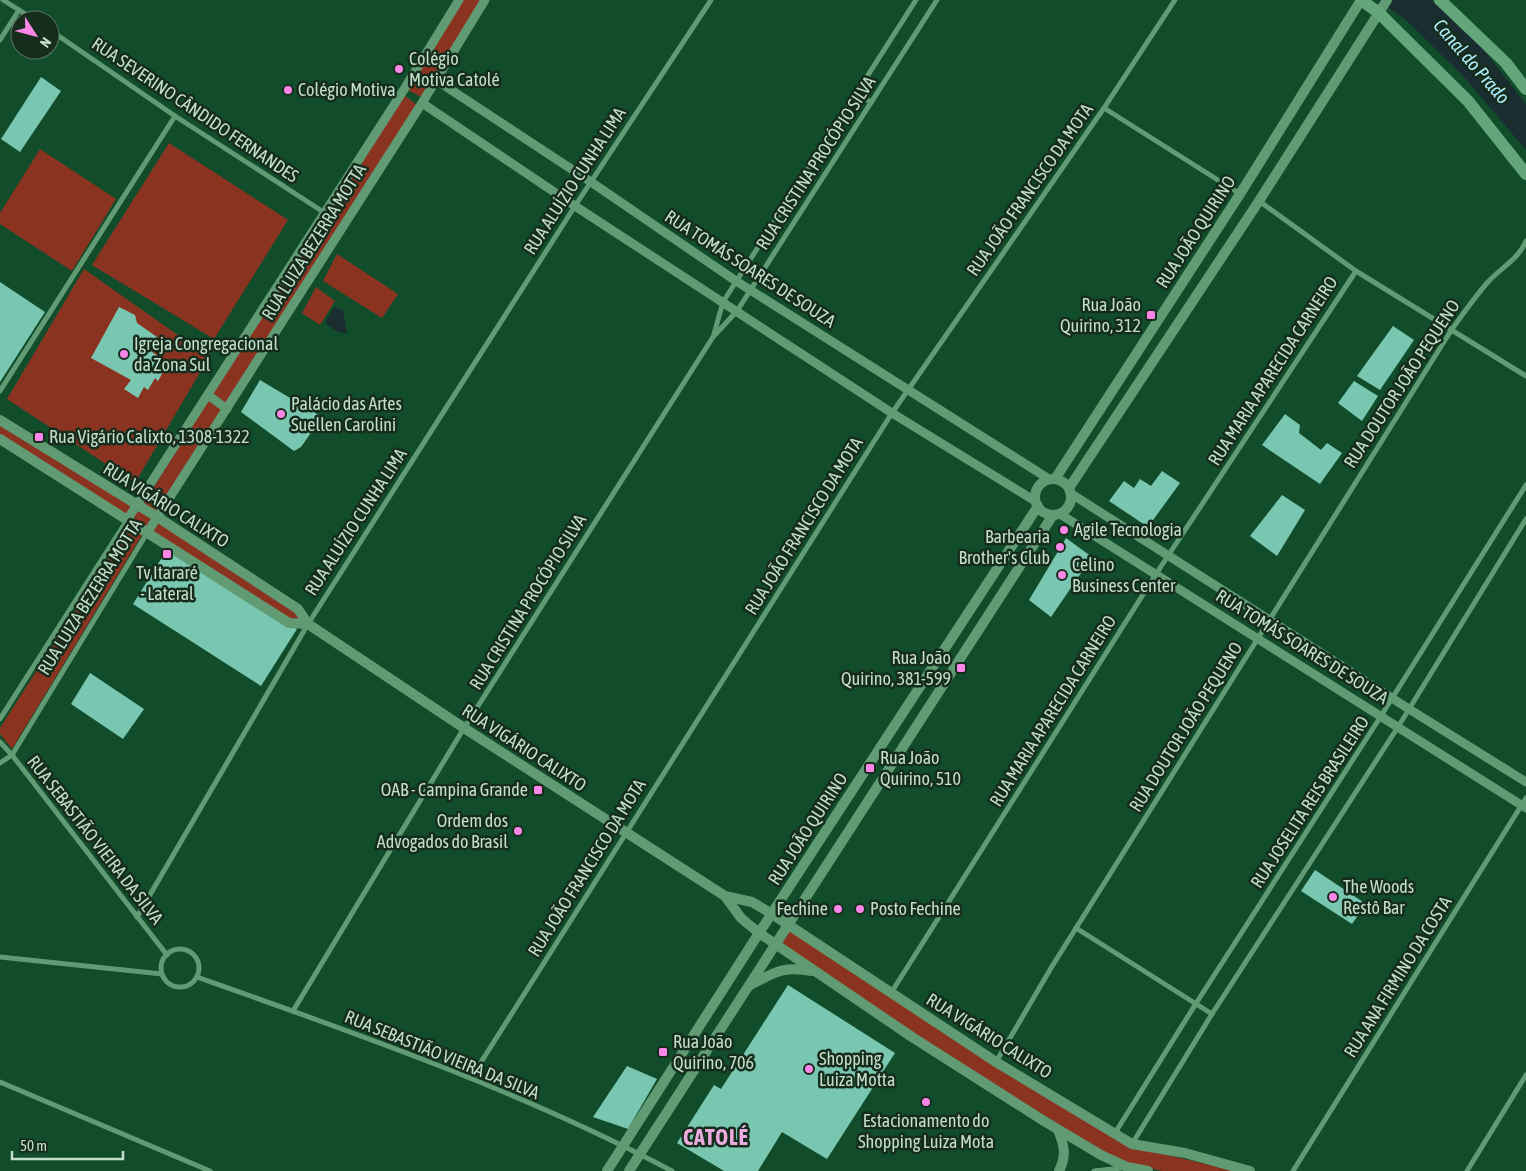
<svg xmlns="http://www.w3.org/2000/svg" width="1526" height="1171" viewBox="0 0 1526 1171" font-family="'Asap Condensed',sans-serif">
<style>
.green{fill:#8b3321}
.water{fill:#1a2e32}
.building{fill:#79c7b1}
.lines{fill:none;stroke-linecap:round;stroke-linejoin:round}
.minor{stroke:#619b74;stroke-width:5}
.tertiary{stroke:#619b74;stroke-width:9}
.secondary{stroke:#619b74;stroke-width:10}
.primary{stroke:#64a579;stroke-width:12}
.poi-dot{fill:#fa87e7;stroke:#162d1e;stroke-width:2}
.labels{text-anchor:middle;stroke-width:5;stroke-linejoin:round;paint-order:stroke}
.poi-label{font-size:18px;fill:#c2dfca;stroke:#162d1e;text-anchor:start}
.street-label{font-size:18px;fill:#c2dfca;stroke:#162d1e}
.water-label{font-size:19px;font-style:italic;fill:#aeecfa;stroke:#162d1e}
.district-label{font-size:22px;font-weight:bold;letter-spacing:1px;fill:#edace0;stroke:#162d1e}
</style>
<rect width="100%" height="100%" fill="#114d2b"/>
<g class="green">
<path d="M463,0H482L421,97L408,90Z"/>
<path d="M404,95L417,105L157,512L144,503L214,390Z"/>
<path d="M169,143L288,220L214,339L92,265Z"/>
<path d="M40,149L116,199L72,271L0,224V213Z"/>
<path d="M337,254L398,294L382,318L323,281Z"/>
<path d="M84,269L209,357L135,483L7,399Z"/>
<path d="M316,287L335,301L320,325L302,313Z"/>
<path d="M0,422L154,519L147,530L0,437Z"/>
<path d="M159,520L304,618L298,626L151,533Z"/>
<path d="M129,526L142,535L12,749L0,734V728Z"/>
<path d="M789,929L1134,1147L1235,1171H1162L1128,1163L1108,1155L935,1048L779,944Z"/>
</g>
<g class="water">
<path d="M1378,0H1431L1483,49L1526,104V150L1463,76L1407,21Z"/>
<path d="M334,307L343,310L347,334L338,332L325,323Z"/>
</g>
<g class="building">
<path d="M41,77L61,91L20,152L1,139Z"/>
<path d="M0,282L45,312L0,382Z"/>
<path d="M119,307L135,315L137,323L157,337L148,349L162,359L161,370L162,374L158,381L155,378L148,390L144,387L138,398L124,389L131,380L91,358Z"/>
<path d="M1393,326L1414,340L1380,390L1357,376Z"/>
<path d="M260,380L322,417L301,447L294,451L241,412Z"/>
<path d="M1354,381L1378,396L1362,421L1338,403Z"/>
<path d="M1285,414L1300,425L1299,433L1321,450L1327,443L1342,453L1320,484L1262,445Z"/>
<path d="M1162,471L1180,483L1148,527L1109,501L1124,481L1134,488L1140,479L1151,486Z"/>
<path d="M1282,495L1305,510L1277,556L1250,536Z"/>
<path d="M1066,538L1092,557L1051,617L1029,600Z"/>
<path d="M168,548L297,629L261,686L133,604Z"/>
<path d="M90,673L144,709L123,739L71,704Z"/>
<path d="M1315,870L1366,904L1352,924L1301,891Z"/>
<path d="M788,985L895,1053L827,1159L782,1132L758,1171H724L677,1143L714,1085L721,1089Z"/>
<path d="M627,1066L657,1079L628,1129L593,1117Z"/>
</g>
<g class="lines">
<g class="minor">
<path d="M3,0L35,20"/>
<path d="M50,30L175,116L325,213"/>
<path d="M0,40L19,10"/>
<path d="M856,94L871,102"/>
<path d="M1104,108L1240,194"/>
<path d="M1259,201L1356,271L1526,376"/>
<path d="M714,334L723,302L916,0"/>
<path d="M0,391L175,116"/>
<path d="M0,719L127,520"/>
<path d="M0,742L12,755L167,955"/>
<path d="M0,763L12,755L147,533"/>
<path d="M137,917L308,624L575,206L711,0"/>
<path d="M1076,928L1212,1014"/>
<circle cx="180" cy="968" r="19"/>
<path d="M0,957L162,974"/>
<path d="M197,977C358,1034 521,1091 672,1171"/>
<path d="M891,993L1156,574L1356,271"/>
<path d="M293,1011L464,728L713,337L737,311L937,0"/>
<path d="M996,1062L1051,968L1452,329C1463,314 1474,298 1487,283C1499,269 1519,259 1526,241"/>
<path d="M471,1078L892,413L1104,108L1175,0"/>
<path d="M0,1082L210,1171"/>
<path d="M1115,1133L1195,1005L1381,716L1526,485"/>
<path d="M1132,1144L1212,1014L1398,727L1526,519"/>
<path d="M1094,1171L1122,1168"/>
<path d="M1293,1171L1526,798"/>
<path d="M1467,1171L1526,1075"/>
</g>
<g class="tertiary">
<path d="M436,80L591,182L736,281L1049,479"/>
<path d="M422,103L575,206L892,413L1035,501"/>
<path d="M208,395L227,409"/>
<path d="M1070,493L1409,709L1526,782"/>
<path d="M1060,514L1526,808"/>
<path d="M127,520L403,91L459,0"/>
<path d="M147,533L422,103L485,0"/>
</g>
<g class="secondary">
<path d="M0,420L162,520L298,609L308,624L464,728L725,896L752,902L772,914L996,1062L1132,1144L1185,1153L1250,1171"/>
<path d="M0,439L289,623L308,624"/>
<path d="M1055,479L1240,194L1361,0"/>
<circle cx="1053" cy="497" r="18"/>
<path d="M1069,488L1259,201L1387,0"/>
<path d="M725,896L741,918L759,933L912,1037L1044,1121L1101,1155L1127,1167L1148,1171"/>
<path d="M750,985C776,972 781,966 812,971"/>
<path d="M1058,1130C1064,1145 1067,1155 1059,1171"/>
<path d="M607,1171L759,933L1038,506"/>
<path d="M629,1171L1053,515"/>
</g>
<g class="primary">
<path d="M1361,0L1379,13L1468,101L1526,174"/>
<path d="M1440,0L1506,63L1526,89"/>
</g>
</g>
<g class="poi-dot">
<circle cx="399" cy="69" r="5"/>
<circle cx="288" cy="90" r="5"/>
<rect x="1146" y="310" width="10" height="10" rx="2.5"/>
<circle cx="124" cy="354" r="5"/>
<circle cx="281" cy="414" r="5"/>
<rect x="34" y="432" width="10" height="10" rx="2.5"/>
<circle cx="1064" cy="530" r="5"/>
<circle cx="1060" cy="547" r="5"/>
<rect x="162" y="549" width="10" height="10" rx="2.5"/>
<circle cx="1062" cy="575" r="5"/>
<rect x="956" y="663" width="10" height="10" rx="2.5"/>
<rect x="865" y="763" width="10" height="10" rx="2.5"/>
<rect x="533" y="785" width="10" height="10" rx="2.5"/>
<circle cx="518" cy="831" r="5"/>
<circle cx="1333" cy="897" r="5"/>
<circle cx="838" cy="909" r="5"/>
<circle cx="860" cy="909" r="5"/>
<rect x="658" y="1047" width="10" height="10" rx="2.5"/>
<circle cx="809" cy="1069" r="5"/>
<circle cx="926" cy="1102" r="5"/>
</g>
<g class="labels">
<g class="poi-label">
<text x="409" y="65">Colégio<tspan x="409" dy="21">Motiva Catolé</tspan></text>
<text x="298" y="96">Colégio Motiva</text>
<text x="1141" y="311" text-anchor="end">Rua João<tspan x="1141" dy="21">Quirino, 312</tspan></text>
<text x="134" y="350">Igreja Congregacional<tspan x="134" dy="21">da Zona Sul</tspan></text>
<text x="291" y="410">Palácio das Artes<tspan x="291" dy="21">Suellen Carolini</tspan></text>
<text x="49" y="443">Rua Vigário Calixto, 1308-1322</text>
<text x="1074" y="536">Agile Tecnologia</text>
<text x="1050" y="543" text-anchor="end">Barbearia<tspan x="1050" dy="21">Brother's Club</tspan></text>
<text x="1072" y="571">Celino<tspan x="1072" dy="21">Business Center</tspan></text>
<text x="167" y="579" text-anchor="middle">Tv Itararé<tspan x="167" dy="21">- Lateral</tspan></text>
<text x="951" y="664" text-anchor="end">Rua João<tspan x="951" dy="21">Quirino, 381-599</tspan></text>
<text x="880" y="764">Rua João<tspan x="880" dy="21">Quirino, 510</tspan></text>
<text x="528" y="796" text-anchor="end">OAB - Campina Grande</text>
<text x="508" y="827" text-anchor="end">Ordem dos<tspan x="508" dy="21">Advogados do Brasil</tspan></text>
<text x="1343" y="893">The Woods<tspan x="1343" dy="21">Restô Bar</tspan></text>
<text x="828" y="915" text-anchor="end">Fechine</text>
<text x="870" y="915">Posto Fechine</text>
<text x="673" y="1048">Rua João<tspan x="673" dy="21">Quirino, 706</tspan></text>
<text x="819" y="1065">Shopping<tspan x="819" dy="21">Luiza Motta</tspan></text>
<text x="926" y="1127" text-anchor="middle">Estacionamento do<tspan x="926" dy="21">Shopping Luiza Mota</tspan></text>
</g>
<g class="street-label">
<text transform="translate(195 110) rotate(34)" y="6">RUA SEVERINO CÂNDIDO FERNANDES</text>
<text transform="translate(816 163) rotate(-57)" y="6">RUA CRISTINA PROCÓPIO SILVA</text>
<text transform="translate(575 181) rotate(-57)" y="6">RUA ALUÍZIO CUNHA LIMA</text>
<text transform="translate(1030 190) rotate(-55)" y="6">RUA JOÃO FRANCISCO DA MOTA</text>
<text transform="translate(1196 232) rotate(-57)" y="6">RUA JOÃO QUIRINO</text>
<text transform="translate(314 242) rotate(-58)" y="6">RUA LUIZA BEZERRA MOTTA</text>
<text transform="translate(750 269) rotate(33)" y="6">RUA TOMÁS SOARES DE SOUZA</text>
<text transform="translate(1273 371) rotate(-57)" y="6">RUA MARIA APARECIDA CARNEIRO</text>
<text transform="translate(1402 384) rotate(-57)" y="6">RUA DOUTOR JOÃO PEQUENO</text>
<text transform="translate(166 505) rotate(32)" y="6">RUA VIGÁRIO CALIXTO</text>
<text transform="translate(356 522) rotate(-57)" y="6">RUA ALUÍZIO CUNHA LIMA</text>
<text transform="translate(804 526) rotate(-58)" y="6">RUA JOÃO FRANCISCO DA MOTA</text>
<text transform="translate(90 597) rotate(-58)" y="6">RUA LUIZA BEZERRA MOTTA</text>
<text transform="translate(528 602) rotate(-58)" y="6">RUA CRISTINA PROCÓPIO SILVA</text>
<text transform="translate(1302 647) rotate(32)" y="6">RUA TOMÁS SOARES DE SOUZA</text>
<text transform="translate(1053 711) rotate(-58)" y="6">RUA MARIA APARECIDA CARNEIRO</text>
<text transform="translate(1186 727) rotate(-58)" y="6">RUA DOUTOR JOÃO PEQUENO</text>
<text transform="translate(524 748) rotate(33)" y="6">RUA VIGÁRIO CALIXTO</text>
<text transform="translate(1310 802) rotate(-57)" y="6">RUA JOSELITA REIS BRASILEIRO</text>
<text transform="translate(808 829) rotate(-57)" y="6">RUA JOÃO QUIRINO</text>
<text transform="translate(95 840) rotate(52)" y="6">RUA SEBASTIÃO VIEIRA DA SILVA</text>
<text transform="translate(587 868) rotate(-58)" y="6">RUA JOÃO FRANCISCO DA MOTA</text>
<text transform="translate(1398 977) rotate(-58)" y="6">RUA ANA FIRMINO DA COSTA</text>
<text transform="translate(989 1036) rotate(32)" y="6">RUA VIGÁRIO CALIXTO</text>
<text transform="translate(442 1055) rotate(22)" y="6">RUA SEBASTIÃO VIEIRA DA SILVA</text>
</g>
<g class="water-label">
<text transform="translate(1472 61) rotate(49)" y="7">Canal do Prado</text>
</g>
<g class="district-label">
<text x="716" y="1145">CATOLÉ</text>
</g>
</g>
<g transform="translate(35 35) rotate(126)"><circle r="24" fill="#162d1e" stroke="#5b7463"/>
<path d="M0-4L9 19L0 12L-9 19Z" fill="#fa87e7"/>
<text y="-8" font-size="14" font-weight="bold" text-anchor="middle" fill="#c2dfca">N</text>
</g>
<path d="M12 1151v8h111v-8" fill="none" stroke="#c2dfca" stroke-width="2.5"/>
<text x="20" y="1151" font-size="15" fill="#c2dfca" stroke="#162d1e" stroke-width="4" paint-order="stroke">50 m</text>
</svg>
